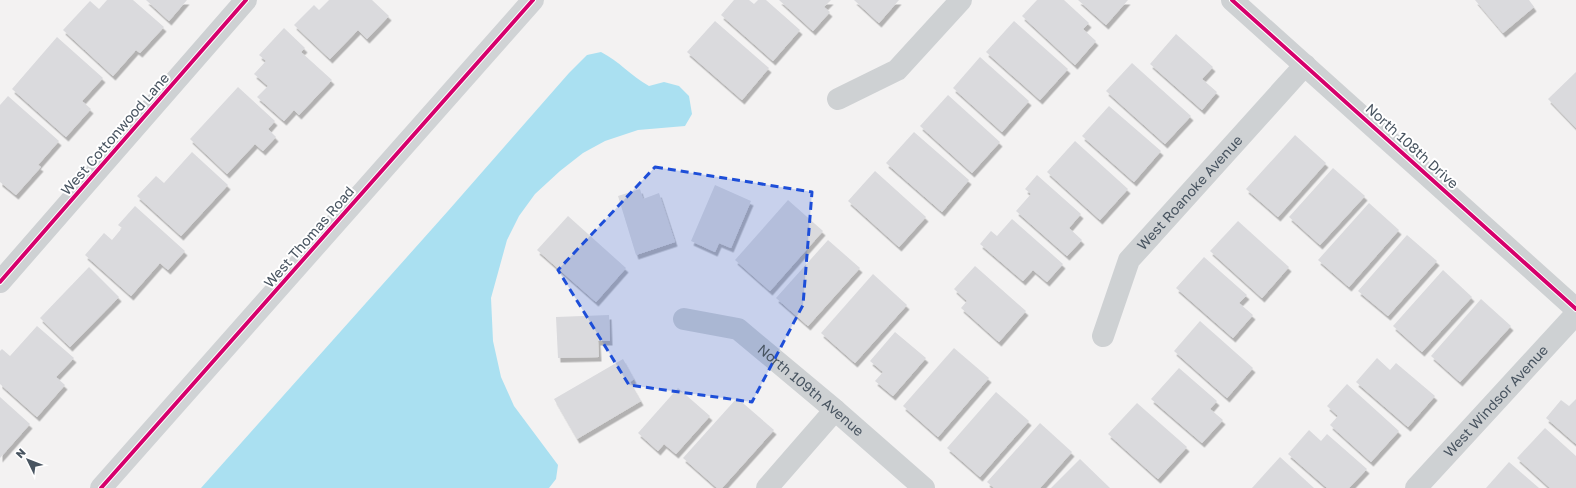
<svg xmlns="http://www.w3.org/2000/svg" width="1576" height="488" viewBox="0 0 1576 488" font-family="'Golos Text',sans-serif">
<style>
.water{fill:#aae0f1}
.building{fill:#dadadd;filter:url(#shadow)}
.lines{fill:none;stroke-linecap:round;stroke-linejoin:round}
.minor{stroke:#ced1d3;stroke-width:22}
.secondary{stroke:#d0d3d5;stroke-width:22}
.cycleway-casing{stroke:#fff;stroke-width:6}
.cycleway{stroke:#d6006c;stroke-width:4}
.marked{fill:#1d4ed8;fill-opacity:0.2;stroke:#1d4ed8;stroke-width:3;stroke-dasharray:8 5;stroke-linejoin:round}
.labels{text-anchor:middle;stroke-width:4;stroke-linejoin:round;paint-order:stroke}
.street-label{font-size:14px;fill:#485460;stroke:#fff}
</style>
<defs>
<filter id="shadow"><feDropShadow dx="2.5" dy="4.5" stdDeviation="0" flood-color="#0004"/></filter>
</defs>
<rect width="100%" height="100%" fill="#f3f2f2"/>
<path class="water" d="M601,52C619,61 631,76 649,86L664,82L679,86L689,96L692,114L685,126L638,130L605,141L583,153L560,171L535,194L519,216L507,240L491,298L493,341L501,377L514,406L558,465L556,479L549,488H201L448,211L569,73L587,55Z"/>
<g class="building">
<path d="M107,0H133L164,27L140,53L136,50L113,76L63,30L90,1L99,9Z"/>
<path d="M146,0H187L169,21Z"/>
<path d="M329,0H372L389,16L367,39L358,30L330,59L294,25L314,5L319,10Z"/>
<path d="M734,0H749L754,4L758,0H766L800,30L773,61L721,15Z"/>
<path d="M779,0H831L824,7L830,12L813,31Z"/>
<path d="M854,0H899L879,23Z"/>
<path d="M1037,0H1064L1089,23L1083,29L1096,41L1075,65L1022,16Z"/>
<path d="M1078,0H1128L1106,25Z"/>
<path d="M1475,0H1529L1534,7L1503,33Z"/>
<path d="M715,21L769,68L742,100L687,52Z"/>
<path d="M1014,21L1068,69L1040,100L986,52Z"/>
<path d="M284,28L305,48L301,52L332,80L299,115L294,110L284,121L257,97L268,86L254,74L266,61L259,55Z"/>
<path d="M1176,34L1213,67L1202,79L1217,92L1202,110L1150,64Z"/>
<path d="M57,37L103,78L82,101L91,109L66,137L12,89Z"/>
<path d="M980,57L1029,101L1002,132L953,88Z"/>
<path d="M1132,63L1191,116L1165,144L1106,91Z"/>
<path d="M1576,72V128L1548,99Z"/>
<path d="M238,87L275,121L268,129L276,137L263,151L255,144L227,174L190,139Z"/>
<path d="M948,95L1000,142L972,173L920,126Z"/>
<path d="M8,96L59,141L38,165L41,167L16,195L0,182V105Z"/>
<path d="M1109,106L1161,151L1134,182L1082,136Z"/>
<path d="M914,132L969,180L942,212L886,163Z"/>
<path d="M1295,135L1326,163L1278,217L1246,189Z"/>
<path d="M1075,141L1128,189L1100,220L1047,172Z"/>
<path d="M192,152L228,185L181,236L137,196L156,176L164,183Z"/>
<path d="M1333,168L1365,196L1320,245L1289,217Z"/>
<path d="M875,171L926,217L899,247L848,201Z"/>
<path d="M1037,175L1081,214L1069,228L1082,240L1067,256L1016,211L1031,194L1025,189Z"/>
<path d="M715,185L751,201L731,248L719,243L715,252L691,241Z"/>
<path d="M640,189L643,199L659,193L675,242L636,255L618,196Z"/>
<path d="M788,200L823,231L770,291L735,260Z"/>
<path d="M1369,203L1399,230L1349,287L1318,260Z"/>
<path d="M135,206L185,251L168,270L160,263L131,296L85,255L104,233L112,240L122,228L118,225Z"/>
<path d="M568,216L626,268L596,302L537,250Z"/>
<path d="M1012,219L1063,264L1047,282L1033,270L1023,281L980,244L991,231L997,236Z"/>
<path d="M1238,221L1289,267L1262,298L1210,251Z"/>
<path d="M1407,235L1437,261L1388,316L1358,291Z"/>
<path d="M828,240L860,268L808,326L776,298Z"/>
<path d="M1204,257L1247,295L1239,303L1253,315L1233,338L1176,288Z"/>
<path d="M975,266L1026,311L999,342L961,308L967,301L954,289Z"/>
<path d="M89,267L119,297L70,347L40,318Z"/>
<path d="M1443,270L1472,297L1422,352L1393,326Z"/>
<path d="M873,274L907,305L855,363L821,333Z"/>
<path d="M1481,299L1511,326L1460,382L1431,356Z"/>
<path d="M609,315L610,341H598L599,357L558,358L556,317Z"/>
<path d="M1200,321L1253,368L1227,398L1174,351Z"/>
<path d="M37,326L74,358L56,377L65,385L37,417L0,384V351L2,349L10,356Z"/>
<path d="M895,332L926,358L893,396L875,381L883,372L870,361Z"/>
<path d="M954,348L989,378L938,437L903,406Z"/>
<path d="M1377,358L1390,370L1396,363L1435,396L1408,427L1356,382Z"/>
<path d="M623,359L634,379L630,382L641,401L577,439L554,399Z"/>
<path d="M1179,368L1217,401L1210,409L1223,420L1202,443L1151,399Z"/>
<path d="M1347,384L1399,431L1371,462L1330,425L1338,416L1327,406Z"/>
<path d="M678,388L710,416L676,454L664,444L658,451L638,433Z"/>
<path d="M996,392L1029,421L980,477L947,448Z"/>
<path d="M0,397L30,424L0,458Z"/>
<path d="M737,398L774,430L722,488H717L683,458Z"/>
<path d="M1576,399V444L1546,418L1561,400L1569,406Z"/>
<path d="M1137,403L1187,447L1158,479L1108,434Z"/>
<path d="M1040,423L1072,452L1040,488H994L987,482Z"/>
<path d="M1545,428L1576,456V488H1550L1517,458Z"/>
<path d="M1309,430L1321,441L1327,434L1367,469L1349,488H1327L1288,454Z"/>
<path d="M1280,457L1314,488H1252Z"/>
<path d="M1080,459L1110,488H1051Z"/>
<path d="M1509,462L1539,488H1486Z"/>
</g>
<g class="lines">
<g class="minor">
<path d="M1232,0L1576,309"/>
<path d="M838,99L897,70L961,0"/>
<path d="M0,282L246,0"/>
<path id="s1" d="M684,319L738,329L835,410L924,488"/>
<path id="s2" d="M1103,336L1129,260L1305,65"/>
<path d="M767,488L835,410"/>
<path id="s3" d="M1416,488L1576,314"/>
</g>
<path class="secondary" d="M101,488L533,0"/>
<defs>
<g id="cycleway">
<path d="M1232,0L1576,309"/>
<path d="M0,282L246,0"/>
<path d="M101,488L533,0"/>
</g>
</defs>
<use href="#cycleway" class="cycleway-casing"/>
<use href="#cycleway" class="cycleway"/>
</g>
<path class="marked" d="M655,167L812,192L803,305L752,402L629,385L558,270Z"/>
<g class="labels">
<g class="street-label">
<text transform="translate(115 134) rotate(-49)" y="5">West Cottonwood Lane</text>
<text transform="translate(1412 146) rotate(42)" y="5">North 108th Drive</text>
<text dy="5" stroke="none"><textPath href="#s2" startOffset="171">West Roanoke Avenue</textPath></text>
<text transform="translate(309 237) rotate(-49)" y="5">West Thomas Road</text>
<text dy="5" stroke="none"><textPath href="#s1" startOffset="150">North 109th Avenue</textPath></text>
<text dy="5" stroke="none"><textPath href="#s3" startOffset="118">West Windsor Avenue</textPath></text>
</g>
</g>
<g transform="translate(28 460) rotate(313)" stroke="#ffffff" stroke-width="3" paint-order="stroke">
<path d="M0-3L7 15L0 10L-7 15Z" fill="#485460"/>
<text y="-6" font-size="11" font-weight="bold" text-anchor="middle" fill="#485460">N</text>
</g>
</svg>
